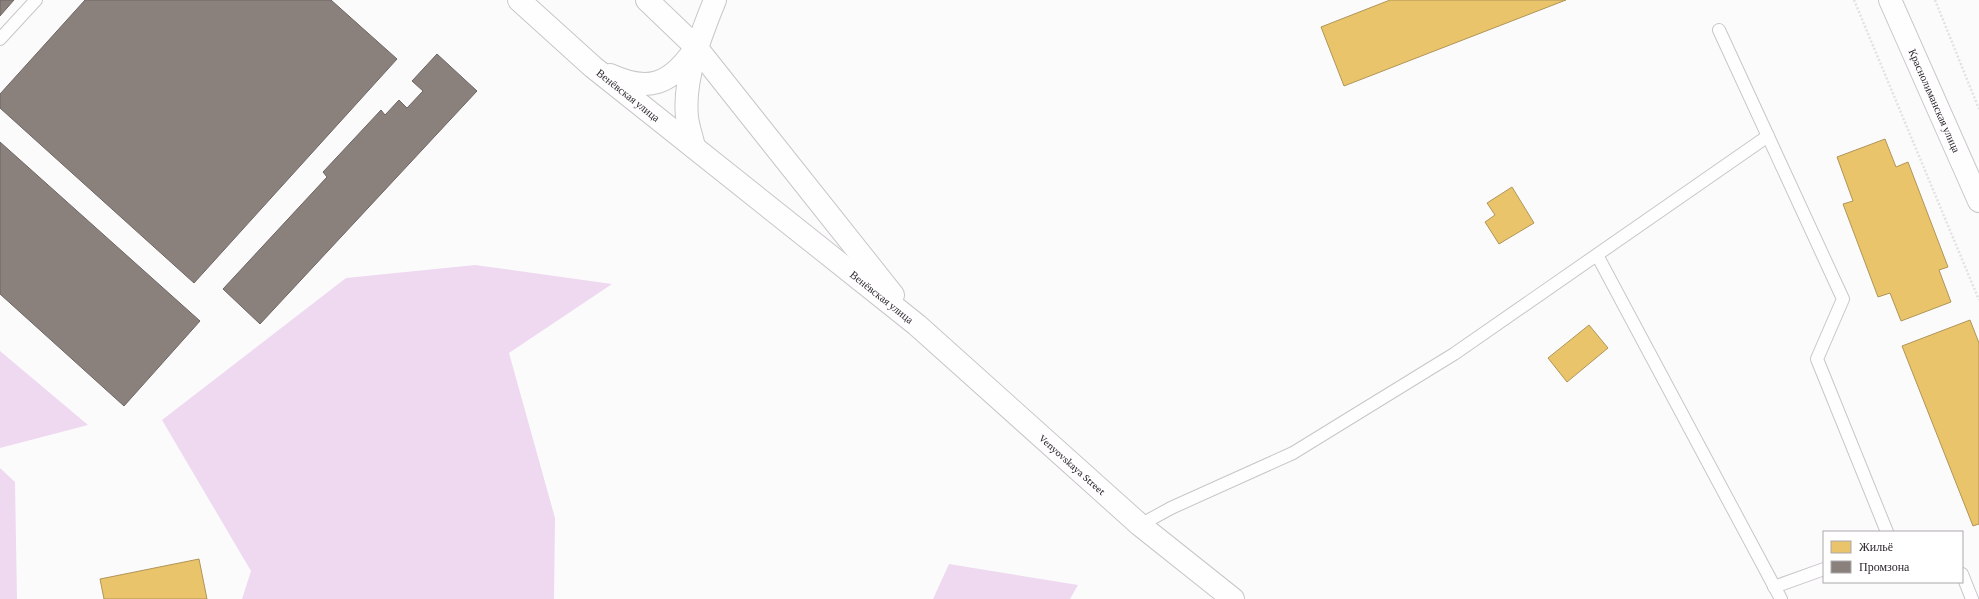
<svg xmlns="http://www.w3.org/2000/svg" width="1979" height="599" viewBox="0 0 1979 599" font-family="'Crimson Pro',serif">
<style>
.green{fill:#eed9f0}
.homes{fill:#e9c46a;stroke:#b09558}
.industry{fill:#8a817c;stroke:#6e6664}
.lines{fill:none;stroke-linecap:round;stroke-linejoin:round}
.lane-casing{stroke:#c9c6c9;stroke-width:14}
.street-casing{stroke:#c9c6c9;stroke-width:24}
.secondary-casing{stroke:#c9c6c9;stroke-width:24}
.path{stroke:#e2e2e2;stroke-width:2.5;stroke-dasharray:2 2;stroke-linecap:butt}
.lane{stroke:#fffeff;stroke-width:12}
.street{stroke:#fffeff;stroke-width:22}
.secondary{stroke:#fffeff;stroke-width:22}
.labels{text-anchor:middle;stroke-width:4;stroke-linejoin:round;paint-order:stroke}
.street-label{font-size:11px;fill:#2c262d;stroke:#fff}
</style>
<rect width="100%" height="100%" fill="#fcfbfc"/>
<g class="green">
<path d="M475,265L612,284L509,353L555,518L554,599H242L251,571L162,420L346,278Z"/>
<path d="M0,351L88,425L0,448Z"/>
<path d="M0,468L15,482L17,599H0Z"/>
<path d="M949,564L1078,585L1070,599H933Z"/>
</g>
<g class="homes">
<path d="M1390,0H1566L1344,86L1321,27Z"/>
<path d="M1885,139L1896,167L1908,162L1948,267L1939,270L1951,302L1901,321L1890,293L1878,297L1843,204L1853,201L1837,157Z"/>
<path d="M1512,187L1534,223L1499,244L1485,222L1495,215L1487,203Z"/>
<path d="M1970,320L1979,343V524L1973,526L1902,346Z"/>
<path d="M1589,325L1608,348L1567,382L1548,358Z"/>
<path d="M199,559L207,599H104L100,579Z"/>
</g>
<g class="industry">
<path d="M0,0H14L0,16Z"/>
<path d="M85,0H331L397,59L194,283L0,108V94Z"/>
<path d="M437,54L477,91L260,324L223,289L327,177L323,172L381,110L385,115L399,100L407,108L423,91L412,81Z"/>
<path d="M0,142L200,321L124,406L0,294Z"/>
</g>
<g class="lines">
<defs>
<g id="lane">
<path d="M1719,30L1843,299L1817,359L1887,532"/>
<path d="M0,39L36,0"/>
<path d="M1597,255L1781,599"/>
<path d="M1140,525L1171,508L1293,453L1454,354L1768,136"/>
<path d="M1962,574L1972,599"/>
<path d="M1774,587L1824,569"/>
</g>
<g id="street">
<path id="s1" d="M1890,0L1979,201"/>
</g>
<g id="secondary">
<path id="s2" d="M519,0L593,67L917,325L1140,525L1233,599"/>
<path d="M647,0L696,47L893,295"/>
<path d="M610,75C649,93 671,84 695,49"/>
<path d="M694,147C692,137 688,127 687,117C683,78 701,35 715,0"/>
</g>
</defs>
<use href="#lane" class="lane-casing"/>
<use href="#street" class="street-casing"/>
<use href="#secondary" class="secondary-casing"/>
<g class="path">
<path d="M1854,0L1979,300"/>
<path d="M1935,0L1979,109"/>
</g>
<use href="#lane" class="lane"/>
<use href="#street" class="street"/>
<use href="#secondary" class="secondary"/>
</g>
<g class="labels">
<g class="street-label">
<text dy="4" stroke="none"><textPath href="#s2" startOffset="145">Венёвская улица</textPath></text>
<text dy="4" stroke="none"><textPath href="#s1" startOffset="110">Краснолиманская улица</textPath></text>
<text dy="4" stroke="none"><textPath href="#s2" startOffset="469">Венёвская улица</textPath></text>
<text dy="4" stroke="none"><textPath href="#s2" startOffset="723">Venyovskaya Street</textPath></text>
</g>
</g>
<rect x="1823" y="531" width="140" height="52" fill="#ffffff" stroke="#aba8ab"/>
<rect x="1831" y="541" width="20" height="12" fill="#e9c46a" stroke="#aba8ab"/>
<text x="1859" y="551" font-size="12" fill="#2c262d">Жильё</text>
<rect x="1831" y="561" width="20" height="12" fill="#8a817c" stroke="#aba8ab"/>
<text x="1859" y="571" font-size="12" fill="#2c262d">Промзона</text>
</svg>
